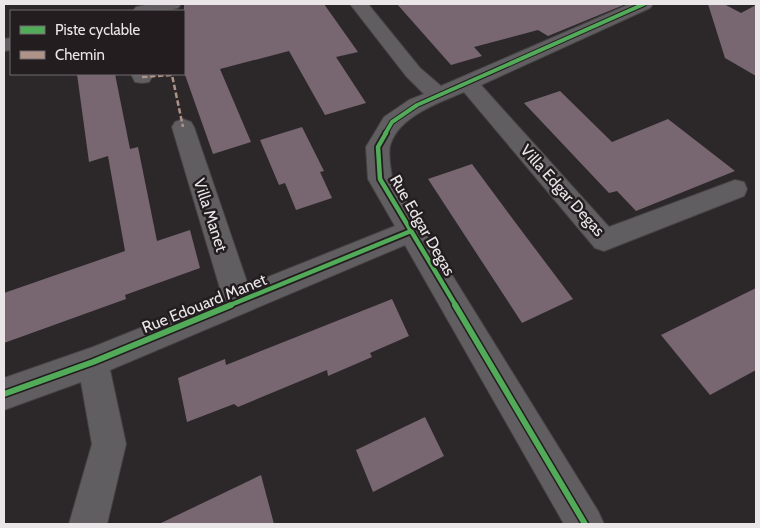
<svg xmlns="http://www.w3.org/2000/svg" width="760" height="528" viewBox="0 0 760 528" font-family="Cabin,sans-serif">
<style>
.building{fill:#786670}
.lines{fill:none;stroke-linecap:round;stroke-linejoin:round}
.minor-casing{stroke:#464345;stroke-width:2}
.minor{fill:#605e60;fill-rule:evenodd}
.quiet{stroke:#af9288;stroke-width:2.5;stroke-dasharray:5.5 2.5;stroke-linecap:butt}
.cycleway-far2-casing{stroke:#231d20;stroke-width:6}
.cycleway-far1-casing{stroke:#231d20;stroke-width:8}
.cycleway-casing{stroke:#231d20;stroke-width:9}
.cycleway-far2{stroke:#51ab58;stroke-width:4}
.cycleway-far1{stroke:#51ab58;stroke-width:4.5}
.cycleway{stroke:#51ab58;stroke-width:6}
.labels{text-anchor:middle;stroke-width:5;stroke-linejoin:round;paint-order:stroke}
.street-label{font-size:16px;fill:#eae6e8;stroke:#231d20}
</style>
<rect width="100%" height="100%" fill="#2c282a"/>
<g class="building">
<path d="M184,4H324L358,52L336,57L366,103L325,115L289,51L220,69L251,142L213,154L184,72Z"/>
<path d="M397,4H626L548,36L538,30L474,47L482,56L451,65Z"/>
<path d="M708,4H724L741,13L756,5V76L725,58Z"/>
<path d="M77,74H115L130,149L138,147L157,241L190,230L200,268L125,295L126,299L4,343V293L125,251L108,156L89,162Z"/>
<path d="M560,91L612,142L668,119L735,171L636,211L617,191L609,193L524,103Z"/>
<path d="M302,127L324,171L320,172L332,198L296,210L285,183L279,185L260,140Z"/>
<path d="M472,164L518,226L573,299L522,323L428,179Z"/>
<path d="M756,288V370L710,395L661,335Z"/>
<path d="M392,299L409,336L370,353L372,357L328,376L327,370L238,407L234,404L187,422L178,378L225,359L226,365Z"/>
<path d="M425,417L444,456L373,492L356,450Z"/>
<path d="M261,475L274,524H159Z"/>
</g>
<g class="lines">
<defs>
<g id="minor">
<path d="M150,4H181L178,8L164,11H133L136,7Z"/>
<path d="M350,4H368L420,68L441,86L630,4H653L650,8L481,85L609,227L735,180L744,182L747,189L744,196L604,251L595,248L464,92C439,103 398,116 390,146C388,155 391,169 392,178L598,511L604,524H564L405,245L110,370L126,444L107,524H69L92,444L81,382L4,410V378L93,347L222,295L172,127L175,122L183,119L191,122L194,127L248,285L395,226L368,179L366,147L384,117L409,100L424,94L406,76Z"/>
<path d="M11,38V50L4,51V39Z"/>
<path d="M131,74H151L152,77L149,82L142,83L135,82Z"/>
</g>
</defs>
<use href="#minor" class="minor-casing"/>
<use href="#minor" class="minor"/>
<path class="quiet" d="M142,77L172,75L183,127"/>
<defs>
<path id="cycleway-far2" d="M385,134L392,122L417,105L644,4"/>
<g id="cycleway-far1">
<path d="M386,133L378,147L380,179L456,306"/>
<path d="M228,306L411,231"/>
</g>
<g id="cycleway">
<path d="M455,305L585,524"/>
<path d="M4,394L93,362L231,305"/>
</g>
</defs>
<use href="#cycleway-far2" class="cycleway-far2-casing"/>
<use href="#cycleway-far1" class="cycleway-far1-casing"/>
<use href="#cycleway" class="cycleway-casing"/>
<use href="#cycleway-far2" class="cycleway-far2"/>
<use href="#cycleway-far1" class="cycleway-far1"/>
<use href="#cycleway" class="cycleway"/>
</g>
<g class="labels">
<g class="street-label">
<text transform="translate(563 190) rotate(48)" y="6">Villa Edgar Degas</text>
<text transform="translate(211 215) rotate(72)" y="6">Villa Manet</text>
<text transform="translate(423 225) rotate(60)" y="6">Rue Edgar Degas</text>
<text transform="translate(204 303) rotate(-22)" y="6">Rue Edouard Manet</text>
</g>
</g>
<rect width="760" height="528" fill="none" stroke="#eae6e8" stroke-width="10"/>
<rect x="10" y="10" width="175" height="65" fill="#231d20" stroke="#736d70"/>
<rect x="20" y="26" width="25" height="8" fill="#51ab58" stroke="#736d70"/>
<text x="55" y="35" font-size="15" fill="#eae6e8">Piste cyclable</text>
<rect x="20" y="51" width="25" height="8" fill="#af9288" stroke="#736d70"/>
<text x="55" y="60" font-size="15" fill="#eae6e8">Chemin</text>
</svg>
